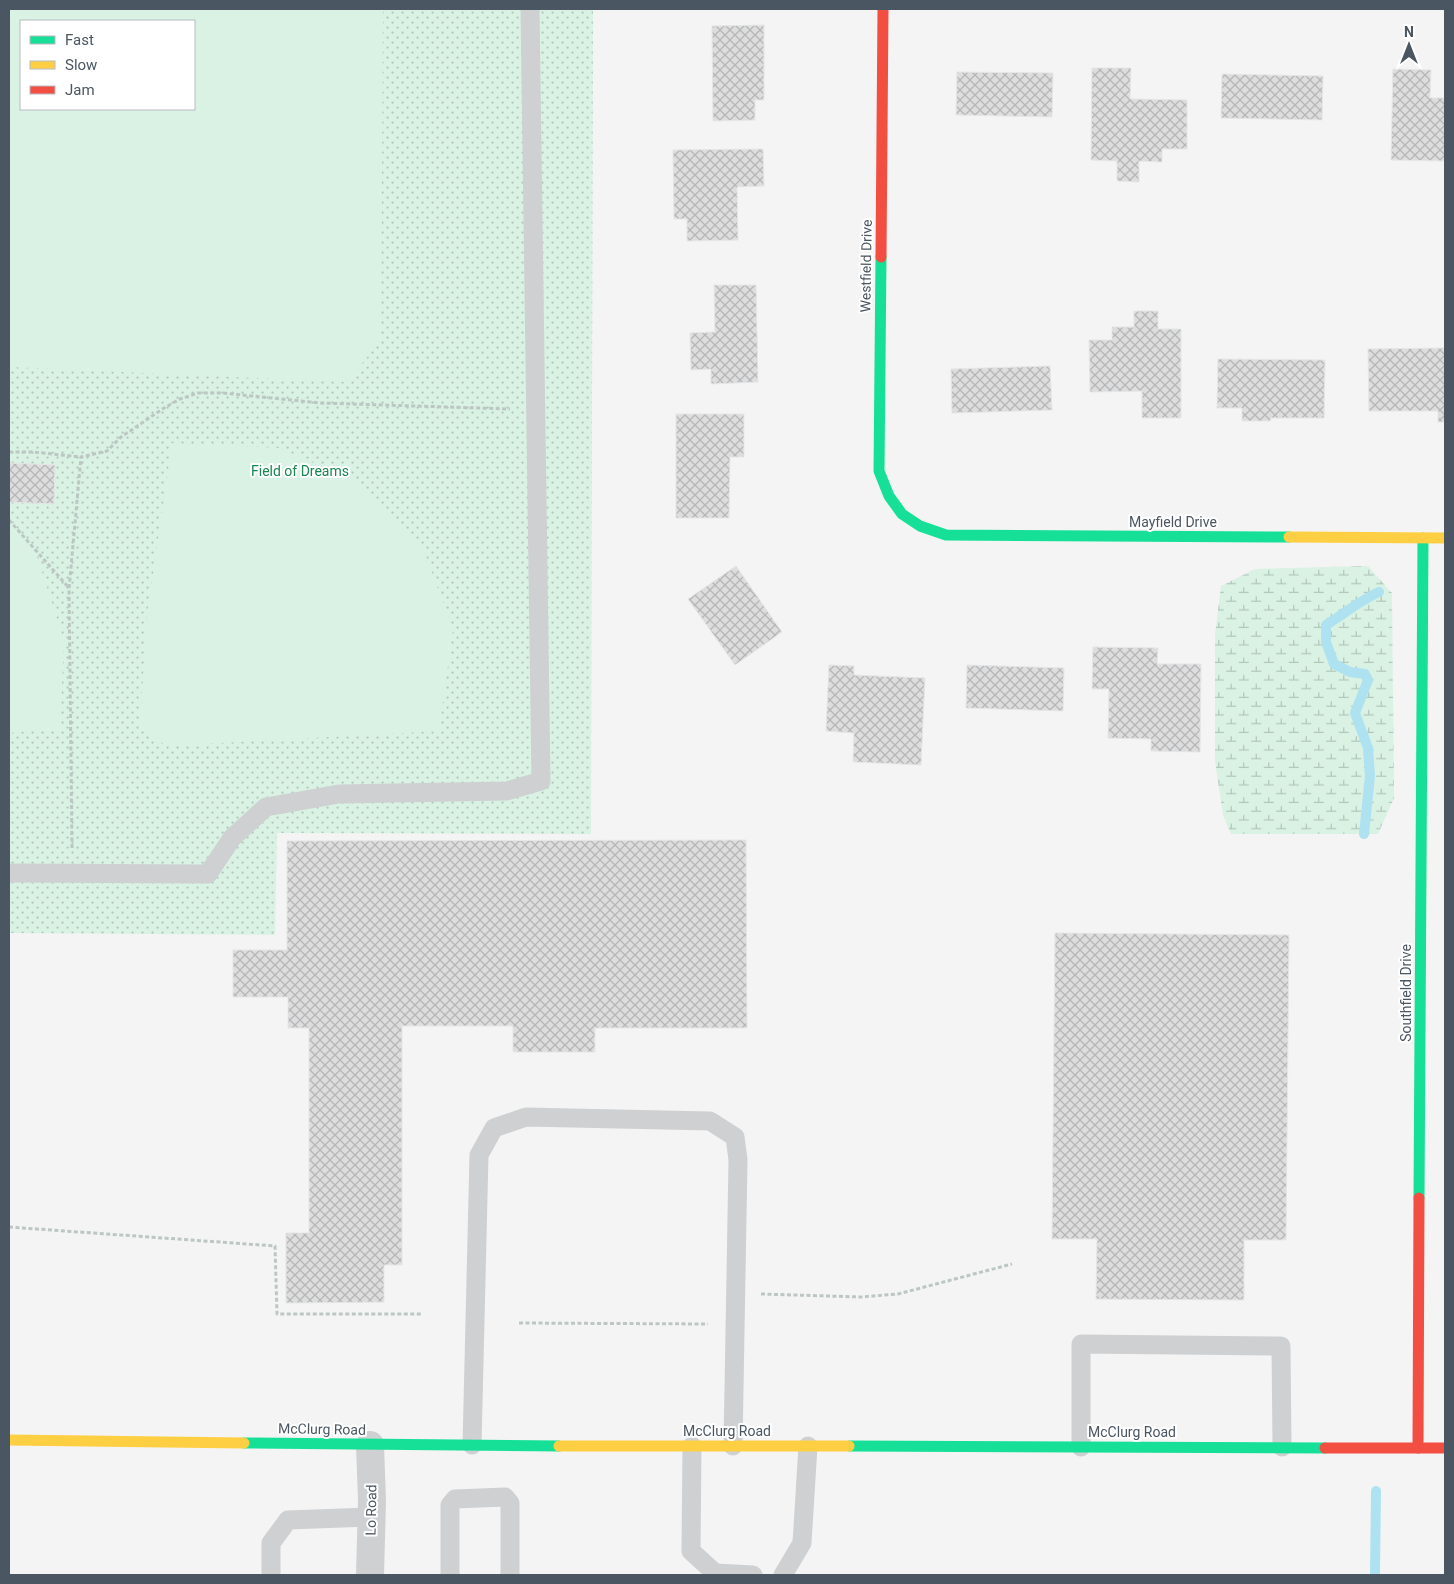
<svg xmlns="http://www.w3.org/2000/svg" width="1454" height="1584" viewBox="0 0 1454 1584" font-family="Roboto,sans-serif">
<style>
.wetland{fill:url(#wetland-marsh)}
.park{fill:url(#park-dots);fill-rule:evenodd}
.pitch{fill:#d9f2e3;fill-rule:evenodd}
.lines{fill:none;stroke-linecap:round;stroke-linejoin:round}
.stream{stroke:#aee2f0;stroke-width:10}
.building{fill:url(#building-cross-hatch);stroke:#e5e6e7}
.path{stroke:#bcc7c4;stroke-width:3;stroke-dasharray:4 2.5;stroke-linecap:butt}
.lane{stroke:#ced0d2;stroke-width:19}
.street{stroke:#ced0d2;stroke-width:28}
.fast{stroke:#16e098;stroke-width:11}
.slow{stroke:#ffcf43;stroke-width:11}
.jam{stroke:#f24e42;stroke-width:11}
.labels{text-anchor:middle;stroke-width:4;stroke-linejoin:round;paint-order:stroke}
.street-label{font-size:14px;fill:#4a5661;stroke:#fff}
.park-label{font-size:14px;fill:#17864f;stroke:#fff}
</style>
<defs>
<pattern id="wetland-marsh" width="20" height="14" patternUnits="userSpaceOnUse" patternTransform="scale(1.25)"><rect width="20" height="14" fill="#d9f2e3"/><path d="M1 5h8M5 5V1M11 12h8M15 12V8" fill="none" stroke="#b2c7bb"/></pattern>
<pattern id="park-dots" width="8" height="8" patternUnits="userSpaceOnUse" patternTransform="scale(1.25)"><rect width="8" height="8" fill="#d9f2e3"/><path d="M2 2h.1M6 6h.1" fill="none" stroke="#b2c7bb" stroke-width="1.8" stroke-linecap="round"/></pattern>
<pattern id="building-cross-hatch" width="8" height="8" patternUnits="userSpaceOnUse" patternTransform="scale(1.25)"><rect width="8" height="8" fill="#ddddde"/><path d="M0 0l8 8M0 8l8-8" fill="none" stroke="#b5b6b7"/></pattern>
</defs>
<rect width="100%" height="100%" fill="#f4f4f4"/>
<path class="wetland" d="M1368,566L1392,593L1394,798L1378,834H1231L1223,815L1215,761V634L1221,586L1255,569Z"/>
<path class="park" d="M9,9H593L591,834L277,833L275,935L9,933ZM21,21H194V109H21Z"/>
<g class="pitch">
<path d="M9,9H383L381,340L347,382L9,367ZM21,21H194V109H21Z"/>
<path d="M172,443L279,448L358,482L423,548L453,629L439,731L166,746L140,724L147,615Z"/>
<path d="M9,519L34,547L64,640L60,729L9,733Z"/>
</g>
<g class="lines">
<g class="stream">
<path d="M1364,834L1370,776L1368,748L1355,713L1368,680L1365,674L1350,672L1334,664L1326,642V625C1344,614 1359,601 1379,592"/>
<path d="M1375,1575L1376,1491"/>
</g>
</g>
<g class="building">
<path d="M764,25V100H755V120L713,121L712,26Z"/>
<path d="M1092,68H1131L1130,99L1187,100V149H1162V162L1139,161V182L1117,181V161L1091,160Z"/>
<path d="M1393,69L1431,70L1430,98H1445V161L1391,160Z"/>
<path d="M957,72L1053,73L1052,117L956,115Z"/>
<path d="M1222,74L1323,76L1322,120L1221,118Z"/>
<path d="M763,149L764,186L737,187L738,240L687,241V219H674L673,150Z"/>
<path d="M714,285H756L758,382L711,384V369L691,370L690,333L715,332Z"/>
<path d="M1134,311H1158V329H1181V418H1142V391L1090,392L1089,340H1112V327H1134Z"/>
<path d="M1445,348V422H1438V411H1369L1368,349Z"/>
<path d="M1218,359L1325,360L1324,418H1271L1270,421H1242V408H1217Z"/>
<path d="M1050,366L1052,410L952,413L951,369Z"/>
<path d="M676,414H744V457H730L729,518H676Z"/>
<path d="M9,463L55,465L54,504L9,502Z"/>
<path d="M736,566L782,632L735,665L688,599Z"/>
<path d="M1093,647L1158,648L1157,664H1201L1200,752L1151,751V739L1108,738L1109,689H1092Z"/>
<path d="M829,665L854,666V675L925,678L921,765L853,762L854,733L826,731Z"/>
<path d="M967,665L1064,668L1063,711L966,708Z"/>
<path d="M746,840L747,1028H595V1052H513V1026H402V1265H384V1302L286,1303V1233H309V1028H288V997H233V950H287V841Z"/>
<path d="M1055,933L1289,935L1286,1240H1244V1300L1096,1299L1097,1239H1052Z"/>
</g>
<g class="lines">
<g class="path">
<path d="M9,452H33L81,457"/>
<path d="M9,520L69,588"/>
<path d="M72,848L69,589L81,457L107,451L121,437L164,408L180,399L198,393H223L320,403L510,409"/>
<path d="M9,1227L275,1246L277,1314H423"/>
<path d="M761,1294L861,1297L898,1294L1012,1264"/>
<path d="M519,1323L708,1324"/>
</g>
<g class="lane">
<path d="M9,873L208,874L232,838L266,807L339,794L507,791L541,781L530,9"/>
<path d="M472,1445L479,1155L494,1128L526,1117L710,1121L735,1137L738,1160L733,1446"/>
<path d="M692,1446L691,1551L715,1573L753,1575"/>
<path d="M1081,1447V1344L1281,1346L1282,1447"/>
<path d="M271,1575V1543L288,1520L370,1517"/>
<path d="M450,1575V1505L455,1499L505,1497L510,1503V1575"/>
<path d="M783,1575L802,1543L808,1446"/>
</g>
<path class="street" d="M370,1575L372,1501L370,1445"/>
<g class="fast">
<path d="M881,257L879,471L889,496L902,514L920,526L946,535L1289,537"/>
<path d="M1419,1198L1423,538"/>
<path d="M244,1443L559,1446"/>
<path d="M849,1446L1325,1448"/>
</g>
<g class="slow">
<path d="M1289,537L1445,538"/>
<path d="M9,1440L244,1443"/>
<path d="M559,1446H849"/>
</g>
<g class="jam">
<path d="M881,257L883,9"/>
<path d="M1325,1448H1445"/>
<path d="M1418,1448L1419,1198"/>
</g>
</g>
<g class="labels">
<g class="street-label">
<text transform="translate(866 266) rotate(-89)" y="5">Westfield Drive</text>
<text x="1173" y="527">Mayfield Drive</text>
<text transform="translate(1406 993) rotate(-90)" y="5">Southfield Drive</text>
<text transform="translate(322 1429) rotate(1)" y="5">McClurg Road</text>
<text x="727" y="1436">McClurg Road</text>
<text x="1132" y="1437">McClurg Road</text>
<text transform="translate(371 1510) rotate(-89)" y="5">Lo Road</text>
</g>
<g class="park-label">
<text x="300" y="476">Field of Dreams</text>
</g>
</g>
<rect width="1454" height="1584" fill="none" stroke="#4a5661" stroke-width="20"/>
<rect x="20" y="20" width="175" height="90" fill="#ffffff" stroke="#b7bbc0"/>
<rect x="30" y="36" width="25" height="8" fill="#16e098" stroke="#b7bbc0"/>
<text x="65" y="45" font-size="15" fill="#4a5661">Fast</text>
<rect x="30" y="61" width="25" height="8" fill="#ffcf43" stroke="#b7bbc0"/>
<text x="65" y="70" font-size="15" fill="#4a5661">Slow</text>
<rect x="30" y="86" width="25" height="8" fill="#f24e42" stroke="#b7bbc0"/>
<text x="65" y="95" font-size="15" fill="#4a5661">Jam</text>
<g transform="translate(1409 45)" stroke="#ffffff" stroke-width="4" paint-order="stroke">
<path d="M0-4L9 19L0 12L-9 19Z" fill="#4a5661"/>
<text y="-8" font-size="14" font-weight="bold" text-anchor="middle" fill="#4a5661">N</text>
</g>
</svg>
